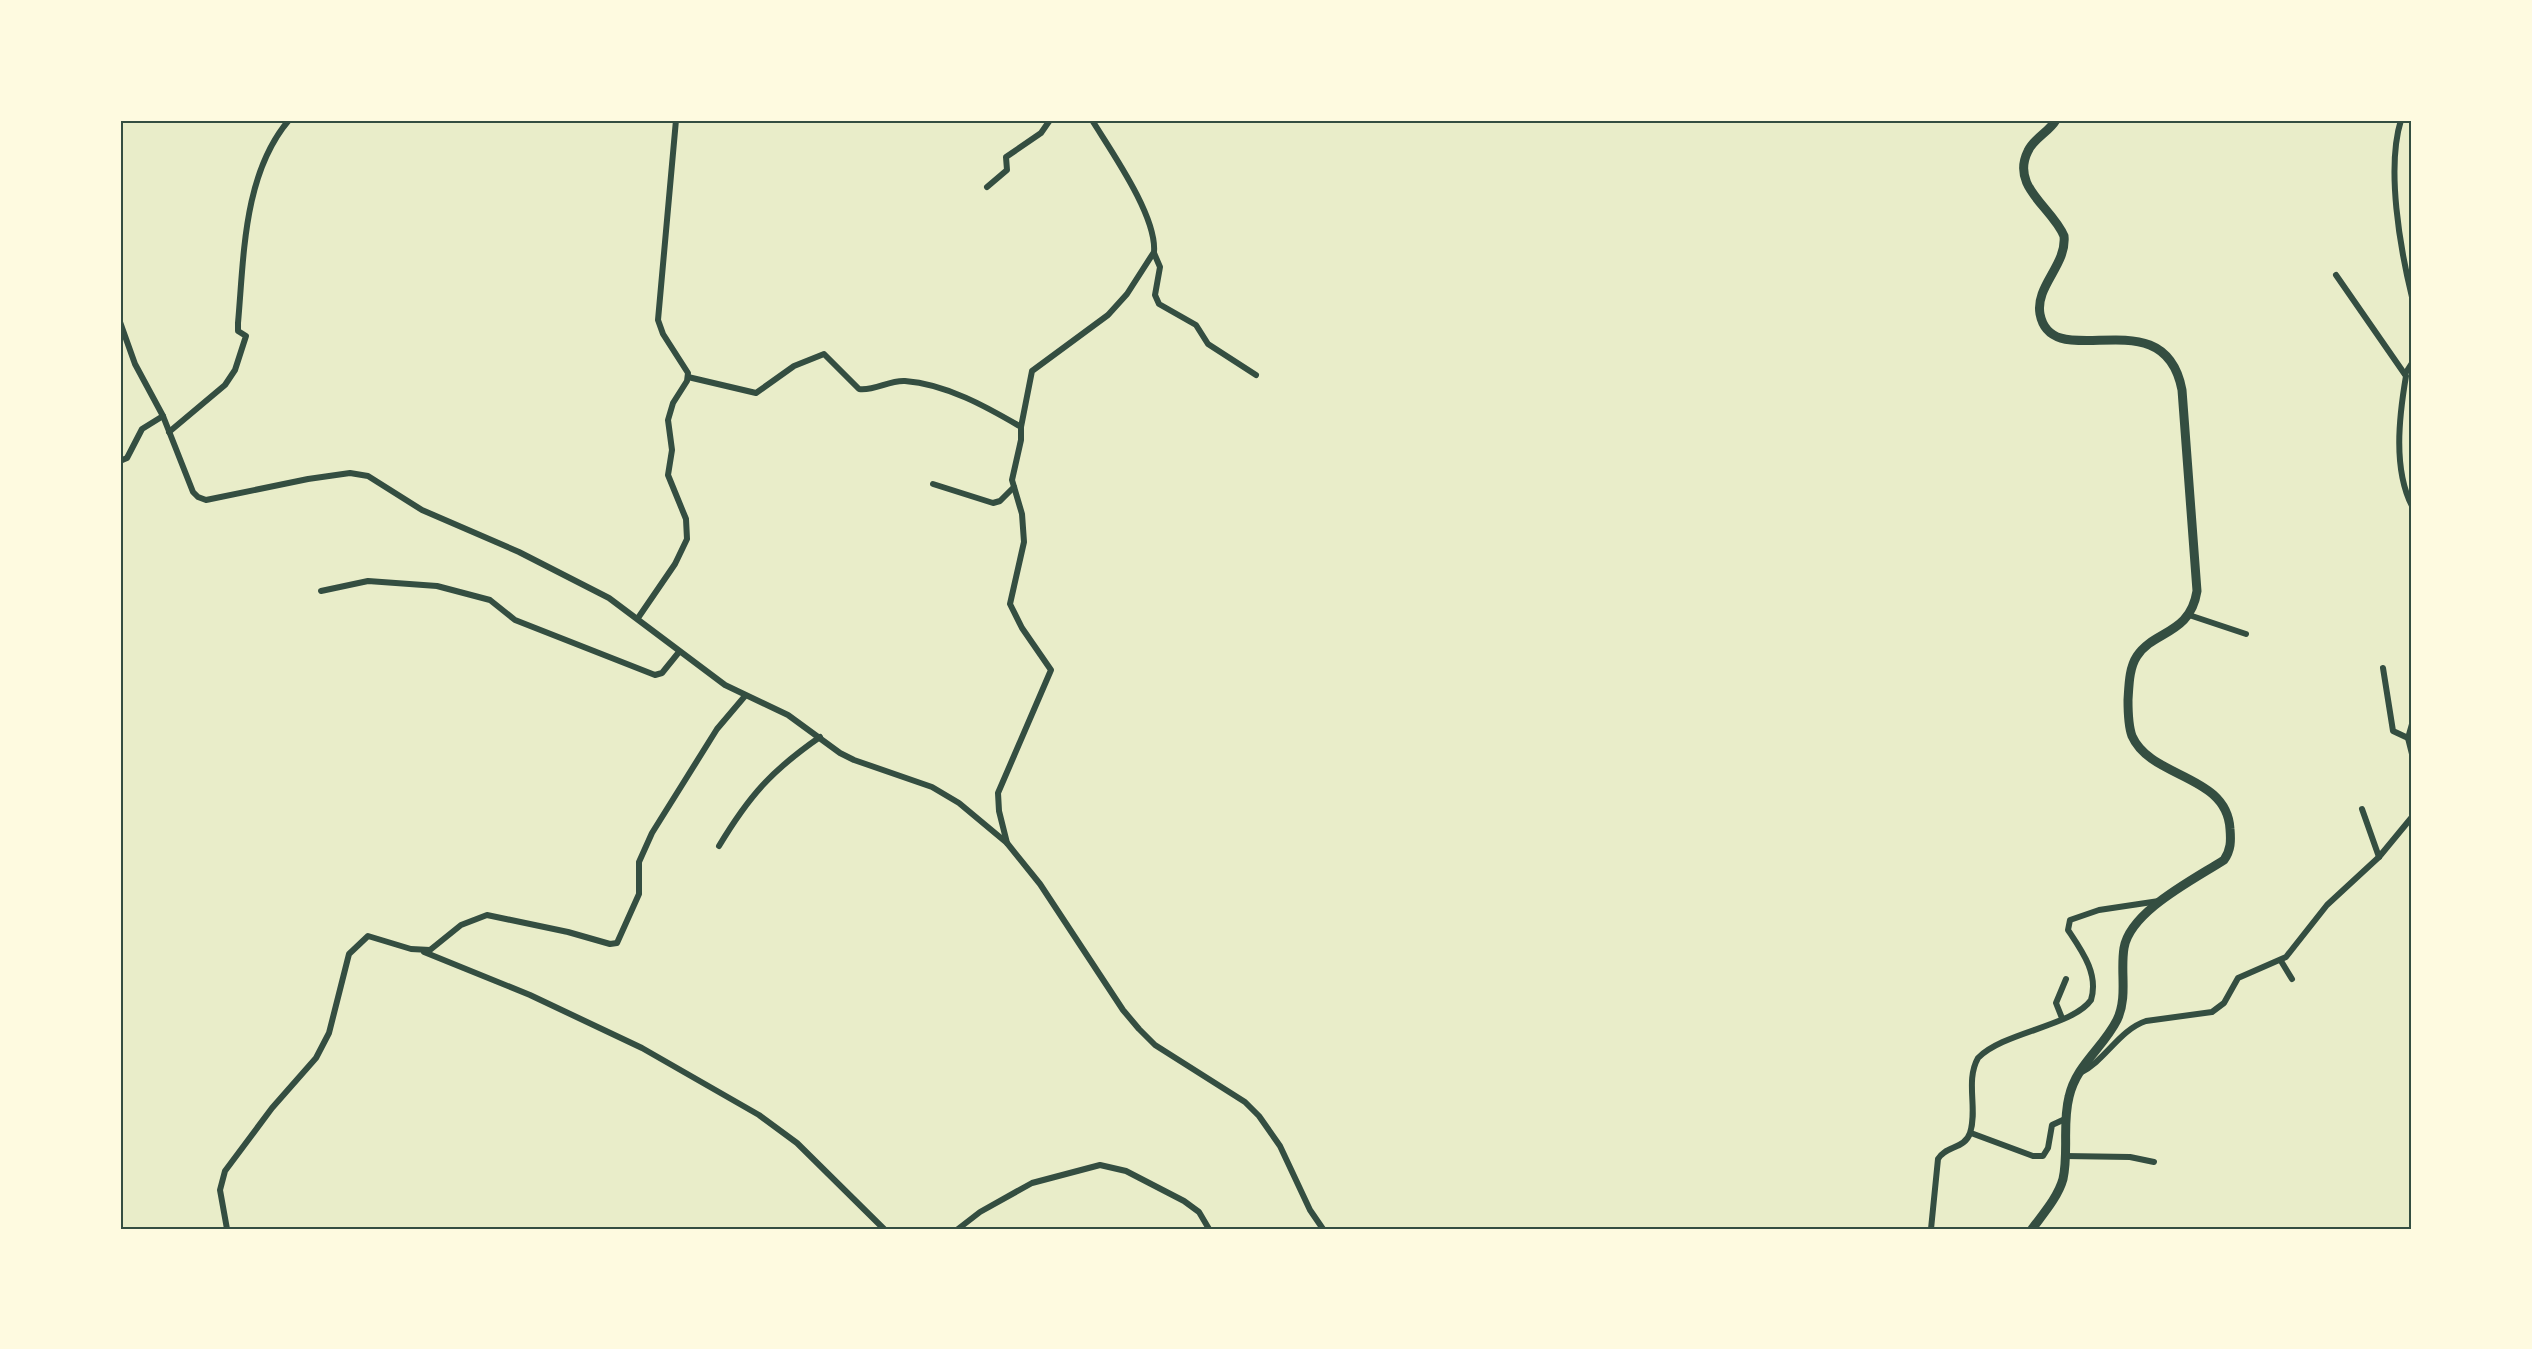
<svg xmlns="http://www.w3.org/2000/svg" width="2532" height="1349" viewBox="0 0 2532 1349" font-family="Cabin,sans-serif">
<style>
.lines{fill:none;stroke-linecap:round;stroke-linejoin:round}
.minor{stroke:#344e41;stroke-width:6}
.primary{stroke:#344e41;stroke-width:9}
.neatline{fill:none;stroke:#344e41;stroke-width:2}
</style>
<rect width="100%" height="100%" fill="#e9edc9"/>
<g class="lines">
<g class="minor">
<path d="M2401,120C2386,168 2400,248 2412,297"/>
<path d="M987,187L1007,170L1006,157L1041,133L1050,120"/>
<path d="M1154,253L1160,267L1155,295L1159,304L1196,325L1208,344L1256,375"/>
<path d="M2336,275L2406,376C2399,417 2393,469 2412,506"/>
<path d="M120,322L135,364L163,416L193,492L198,497L206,500L308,479L350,473L368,476L422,510L519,552L609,598L725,685L788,715L840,753L854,760L932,787L959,803L1007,843L1040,884L1123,1010L1139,1029L1155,1045L1245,1102L1259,1116L1280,1146L1310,1210L1323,1229"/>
<path d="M2405,374L2412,363"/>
<path d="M688,377L756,393L794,366L824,354L859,389C875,391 889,380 905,381C946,384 987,407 1021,427V440L1012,480L1022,514L1024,542L1010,604L1022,628L1051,670L998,793L999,811L1007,843"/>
<path d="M1021,427L1032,371L1108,315L1127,294L1154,252C1157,216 1111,151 1092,120"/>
<path d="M169,432L225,385L235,370L246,336L238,331V323C244,257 243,174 289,120"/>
<path d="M120,461L127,458L142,429L163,416"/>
<path d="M933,484L993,503L1000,501L1014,487"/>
<path d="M321,591L368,581L437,586L490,600L515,620L655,675L662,673L679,652"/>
<path d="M2189,615L2246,634"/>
<path d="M638,618L675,564L687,539L686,519L668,475L672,450L668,420L673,403L687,381L688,373L663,334L658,320L676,120"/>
<path d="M2383,668L2393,731L2408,738"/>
<path d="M2412,724L2408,738L2412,754"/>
<path d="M2362,809L2379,857"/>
<path d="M719,846C749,796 771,771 820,737"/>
<path d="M424,952L530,995L642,1048L759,1115L797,1143L884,1229"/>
<path d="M2281,961L2292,979"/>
<path d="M2062,1018L2056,1003L2066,979"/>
<path d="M2080,1073C2105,1061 2119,1030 2146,1021L2212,1012L2224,1003L2238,978L2286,957L2327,905L2379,857L2412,817"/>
<path d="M1971,1133L2033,1156H2043L2048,1148L2052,1125L2065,1119"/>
<path d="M2065,1156L2130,1157L2154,1162"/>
<path d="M227,1229L220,1190L225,1171L272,1108L316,1058L329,1033L349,954L368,936L411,949L430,950L461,925L487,915L568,932L610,944L617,943L639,894V862L652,833L717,729L745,696"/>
<path d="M958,1229L980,1212L1032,1183L1100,1165L1126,1171L1184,1201L1199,1212L1209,1229"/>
<path d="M1931,1229L1938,1159C1945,1146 1965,1149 1970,1133C1978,1109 1965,1081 1978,1058C2003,1032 2073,1026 2091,1000C2099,974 2082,951 2068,930L2070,920L2099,910L2159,901"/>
</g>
<path class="primary" d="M2032,1229C2043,1214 2058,1197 2063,1179C2069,1152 2062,1124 2069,1097C2076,1065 2103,1048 2117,1020C2128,997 2120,972 2124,948C2130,911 2195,879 2224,860C2231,850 2231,841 2230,829C2227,774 2151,779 2132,736C2128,725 2128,712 2128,700C2129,685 2129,668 2137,656C2154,630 2190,635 2197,591L2182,390C2164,295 2052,377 2040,314C2035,286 2067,265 2064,236C2052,207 2010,187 2028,151C2034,138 2049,132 2056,120"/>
</g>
<rect width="2532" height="1349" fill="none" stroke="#fefae0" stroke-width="243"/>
<rect x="122" y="122" width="2288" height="1106" class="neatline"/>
</svg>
